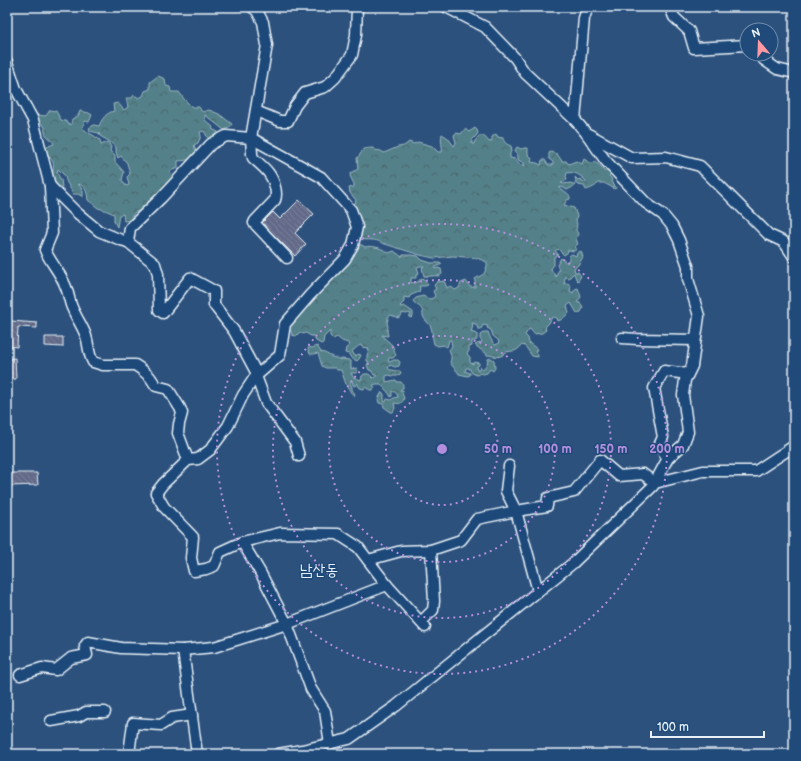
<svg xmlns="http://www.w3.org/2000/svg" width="801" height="761" viewBox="0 0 801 761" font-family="'Balsamiq Sans','Poor Story',sans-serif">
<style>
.forest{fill:url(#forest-crowns);stroke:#9db8c0}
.building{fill:url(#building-back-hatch);stroke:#e8f1f8}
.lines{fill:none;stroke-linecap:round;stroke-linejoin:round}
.minor-casing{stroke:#e8f1f8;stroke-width:13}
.minor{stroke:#1f4a7a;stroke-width:10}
.ring{fill:none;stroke:#b28edc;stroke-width:2;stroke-dasharray:2 4}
.labels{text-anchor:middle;stroke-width:3;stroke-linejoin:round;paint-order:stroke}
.quarter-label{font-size:16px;fill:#e8f1f8;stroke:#1f4a7a}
.centre{fill:#b28edc;stroke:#1f4a7a;stroke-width:2}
.ring-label{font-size:12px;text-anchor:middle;font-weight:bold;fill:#b28edc;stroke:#1f4a7a;stroke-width:3;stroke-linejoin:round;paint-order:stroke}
</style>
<defs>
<pattern id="forest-crowns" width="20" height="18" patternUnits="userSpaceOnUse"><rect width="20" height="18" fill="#528089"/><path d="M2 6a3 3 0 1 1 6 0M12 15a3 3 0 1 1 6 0" fill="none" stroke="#4d676d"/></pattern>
<pattern id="building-back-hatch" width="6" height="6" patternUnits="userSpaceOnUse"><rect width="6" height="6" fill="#636b89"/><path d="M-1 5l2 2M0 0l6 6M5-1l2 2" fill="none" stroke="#79819a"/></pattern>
</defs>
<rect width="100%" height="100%" fill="#2d517d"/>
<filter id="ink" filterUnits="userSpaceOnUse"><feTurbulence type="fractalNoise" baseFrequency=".025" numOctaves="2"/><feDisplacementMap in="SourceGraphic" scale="8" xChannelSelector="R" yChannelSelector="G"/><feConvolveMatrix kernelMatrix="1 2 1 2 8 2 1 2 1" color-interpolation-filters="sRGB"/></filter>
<g filter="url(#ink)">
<g class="forest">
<path d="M158,76L165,79L166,86L170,87L171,92H179L184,99L192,107H199L202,112L209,110L219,114L232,124L229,128L224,130L205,115V120L213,127L212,129L218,132L219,136L213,139L208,138L204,131L200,132L201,136L198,143L194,145L196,151C192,161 187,160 178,161V168L170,171L173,178L170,185L142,211C135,211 132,213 131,220L124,221L123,214L119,215L117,227L114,221V214L105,210L98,208L88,200C87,192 86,186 78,184L83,190V197L78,194H73C70,186 66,184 65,176L58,169L57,173L61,180L62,187H58C46,175 56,174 53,162C52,159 48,157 47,154C46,152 46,149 46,147L54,144C51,136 43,138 45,127L38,120L37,115L46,116L50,110L56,111L61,120L65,121L71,125L72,119L78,116L80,111L89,113L92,115L89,122L85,121L82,128C88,133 94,135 100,140L101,145L108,142L111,147L110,151L115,156V162L124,172L122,180L126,186L129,185L127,177L130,174L127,163L121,156L118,158L116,152V147L107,140L100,136L99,133L90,131L89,128L94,125L99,126C102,119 106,113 114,111L113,104L118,103L124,110L128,107L126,98H132L134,95L139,98L143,96L145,91L150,89V82Z"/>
<path d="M475,128L477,130L478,133L476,136L472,140V144H474L475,141L479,136C484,135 486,138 489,142L492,141V137L496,134L498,137L503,138C504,142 506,144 511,146L512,150L510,153V158L515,159L519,164L525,166L524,163L518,160V156L515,150L517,147L521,149L525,148H528V154L532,158L531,162L537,163L541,165L542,160H545L548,165H553V162L549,159V153L551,152L557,154L562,161H566L569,164L576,161L582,164L584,159L590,163C597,161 600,165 604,171H609L611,174L609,176L612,179L611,182L616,187L615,189L604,183H598C597,186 590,189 586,190L584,186L578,185L575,183L576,181L575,177L578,180L580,179L586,183V181C581,176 575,171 567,173L566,177L567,180L561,183L563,184L571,183L575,185L571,188L567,190L562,187L559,188C563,191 571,193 570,199L567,200L564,205L574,208L577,216L576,221L577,224L576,230L578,234L576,239L578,244L574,247L577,249L574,251L568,250L567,253L564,255L558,249L555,251L558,254L554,257V264L551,269L556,277L557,273L559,270L557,265L561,258L567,263L569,259V256L572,254L576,256L577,253L581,251L583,257L578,265L574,268L575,272H578L581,276L578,281L576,279L574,273L569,278L564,277L565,278L564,284L568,283L571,287L570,291L573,293L575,289L578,288L581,297L577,302L580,303L583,308L581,312L577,313L571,303L567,306L569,313C565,316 562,320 558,321L557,318L552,317L549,323L545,327L546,330L542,333L534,334L531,330L529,329L525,335L528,338L529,343L537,349L535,352L538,355V357L532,356L525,346L522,345C515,353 515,350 506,352C499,360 495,355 487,355L486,353L481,350L475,345L482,342L480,339V335L485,332H488C490,337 491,341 495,345L498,344L499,341L493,336L491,330L487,328L488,326L483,325L481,329H478L476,324L472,323L473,326L471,332L477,334V339L476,341H472V346L469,347V351L467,354L470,357V362L472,364L475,362L479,363V365L476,367L477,370H478L480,367L483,369L487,364L488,359L491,358L494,360L495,368L493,371L490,369L487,373L483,374L480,373L477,375L472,373L469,368H466L465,371L470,373V375L468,376L459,374C457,370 452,367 450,362C452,358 451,354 449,350L452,346L451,340H449L447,347L444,345L438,346L434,344C432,338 433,332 431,327C429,323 425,321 423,316C423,315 423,311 422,310C420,305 416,306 413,301L416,298L423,296L429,299L433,298L435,296L433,291L436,289L434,285L437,282L444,281L447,288L450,286L455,290L459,288L461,283L466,281L470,287H475V279L484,274L487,266V262L477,258L453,256L434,258L420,255L382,243C375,238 367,241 359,239L357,223L359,217L354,207L356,200L350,193L349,188L354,187V184L350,176L351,173L358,169L357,158C366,149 358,149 373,148L375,150L381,151L384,153L398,147L404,146L409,142L414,144L418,142L432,146L438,152H442C443,146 440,141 442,134L448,138L454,146L456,143L454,135L456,133L461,134L465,129L469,132Z"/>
<path d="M357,244L359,245H362L365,247C372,245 382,248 389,253L394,251L402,257L403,255H411L418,256L422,260L431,263H439L442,264L434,268L436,269L438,268L441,269L442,274L439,276C434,275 430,277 424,276L422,268L424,266H420L417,267L419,273L416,275V278H411V283L418,282L421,278C425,279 426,281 428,285L425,286H419L420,288L419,292L411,295L409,298L404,297V302L400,306L401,307L404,306L413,312V316L411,318L409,317L411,314L409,313L406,314L402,313V315L398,318L391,315L388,317V319L387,323L388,326L387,331L388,336L382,335C384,339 389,341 392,345C395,349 393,351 396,355L393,358H389L388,361L389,362L394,360H398L400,362L399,366L395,367L390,365L388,368L390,370C393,369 396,372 400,371L401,373L398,376H393L389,375L386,376V382L396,380L397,382H401L403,385V388L400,390L404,391L402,393L404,398C402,404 400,404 394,403L395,408L393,412H391L384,407L383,404L379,403L378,399L382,392L384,394V401L386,402L387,399L391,400L394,398L398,397C397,394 396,392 392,391V396L391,397C389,392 384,389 381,384H376L373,385L375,388L373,390H370L365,387L364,389L360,388L357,383L355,386L353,385L352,380L350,383L352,387V390L355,394L354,396C350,393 350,389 347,387L341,370H337L335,368H326L322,366L318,353L314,354H310L308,349L309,347L312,348L314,347L317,346L321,352C326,353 328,355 332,357C335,358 337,358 340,360L342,359L349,360L351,361V369L357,368L358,371L356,373H351L353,377L361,380L362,376L364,374H369L373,378L376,377V375H374L372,371L369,370L367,365L369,362L367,361V355L369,352L368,348L362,347L361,345C357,346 356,349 352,351L354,355L356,356L358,354L361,355L359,359L357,361L351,358L349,354L345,353L346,348L349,346L348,343L342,341L337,337L333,339L330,336V331L324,337L323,343L321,344L316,341L314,336H311L306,333L303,334L300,332L296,336L292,335L291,331L289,330L288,326Z"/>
</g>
<g class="building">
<path d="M299,200L314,214L295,233L306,244L295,256L262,223L273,212L280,219Z"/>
<path d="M11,321L37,323V328L18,327L17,347L10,346Z"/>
<path d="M45,337H63V347L45,346Z"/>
<path d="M15,358L16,379L7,380V359Z"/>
<path d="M9,473H37L38,485L9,486Z"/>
</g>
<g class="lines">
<defs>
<g id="minor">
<path d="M252,7L257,11L263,22L267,45L251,138L252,154L253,158C263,167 272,173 275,187C276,192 277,195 275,200L255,221L254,223L287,258"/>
<path d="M670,7L674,17L689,31L694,48L747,45"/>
<path d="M760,54L764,60L777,69L794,73"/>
<path d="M7,62L16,89L33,120L50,186L76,212L99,231L121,240L128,242L155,264L158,274L159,310L163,313L190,278L214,291V305L234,331L257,374L243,395L228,426L210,450L198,459L188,460L163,484L156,493L164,507L193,537L191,558L194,571L206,569L214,566L220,552L242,542L280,533L338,534L358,547L387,585L425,627"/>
<path d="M256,111L280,121H288L295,106L305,93L325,87L335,78L352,55L356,35L357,7"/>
<path d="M575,120L584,18L588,7"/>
<path d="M588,134L632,158L666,157L700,166L769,235L784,242L794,257"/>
<path d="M50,186L52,233L45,250C50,262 60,272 65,285C68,291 69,299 71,305C75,316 82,325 86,336C89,345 88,354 93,362L103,365H135L141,369L150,377L156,386L168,389L180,408L182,413L179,424L178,433L188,460"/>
<path d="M128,242L130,228L161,198L211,144L226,136L251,138L321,177L351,210L357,227L353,245L345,259L310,295L285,324L280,355L256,376L266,403L295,442L299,456"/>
<path d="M622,338L637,339L695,340"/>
<path d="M668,458L659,446L663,437L654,388L664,371L688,374"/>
<path d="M509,466L506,491L516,511L538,591"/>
<path d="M242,542L260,572L287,624L311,689L325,711L330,744"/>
<path d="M368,560L401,551L431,550L461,540L477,519L516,511L547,506L548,498L574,492L600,460L619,476L643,474L655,483L703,471H756L794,446"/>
<path d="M421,622L433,610L434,601L431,550"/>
<path d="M183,650L197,754"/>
<path d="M20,675L42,668L56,670L71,658L87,655L85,646L88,642L121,648L183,650L214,647L287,624L387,585"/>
<path d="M51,721L79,716L86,712H105"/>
<path d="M129,754L133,723L161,725L172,718L192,715"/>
<path d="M278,754L302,750L349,739L396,706L573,563L653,486L668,458L683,445L688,432L683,395L685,380L692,366L699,316L688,279V266L679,240L672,226L663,215L646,203L605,160L586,133L575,120L525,73L515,58L485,27L446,7"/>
</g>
</defs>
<use href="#minor" class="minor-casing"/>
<use href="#minor" class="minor"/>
</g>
</g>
<g class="ring">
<circle cx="442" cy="449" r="56"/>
<circle cx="442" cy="449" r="113"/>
<circle cx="442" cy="449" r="169"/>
<circle cx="442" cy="449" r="225"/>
</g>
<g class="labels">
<g class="quarter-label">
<text x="319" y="575">남산동</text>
</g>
</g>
<circle cx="442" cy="449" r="6" class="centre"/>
<g class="ring-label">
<text x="498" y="453">50 m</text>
<text x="555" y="453">100 m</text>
<text x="611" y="453">150 m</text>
<text x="667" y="453">200 m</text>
</g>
<rect width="801" height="761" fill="none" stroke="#1f4a7a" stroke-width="24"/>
<rect x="12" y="12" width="777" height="737" fill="none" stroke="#e8f1f8" stroke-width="1.5" filter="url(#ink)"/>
<g transform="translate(759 42) rotate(341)"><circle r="19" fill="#1f4a7a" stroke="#6f8dac"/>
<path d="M0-3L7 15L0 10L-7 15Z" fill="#ff9aa2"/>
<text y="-6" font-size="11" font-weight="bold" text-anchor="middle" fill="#e8f1f8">N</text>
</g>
<path d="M651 731v6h113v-6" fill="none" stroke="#e8f1f8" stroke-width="2"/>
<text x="657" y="731" font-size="12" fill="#e8f1f8" stroke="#1f4a7a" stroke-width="3" paint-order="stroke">100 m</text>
</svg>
